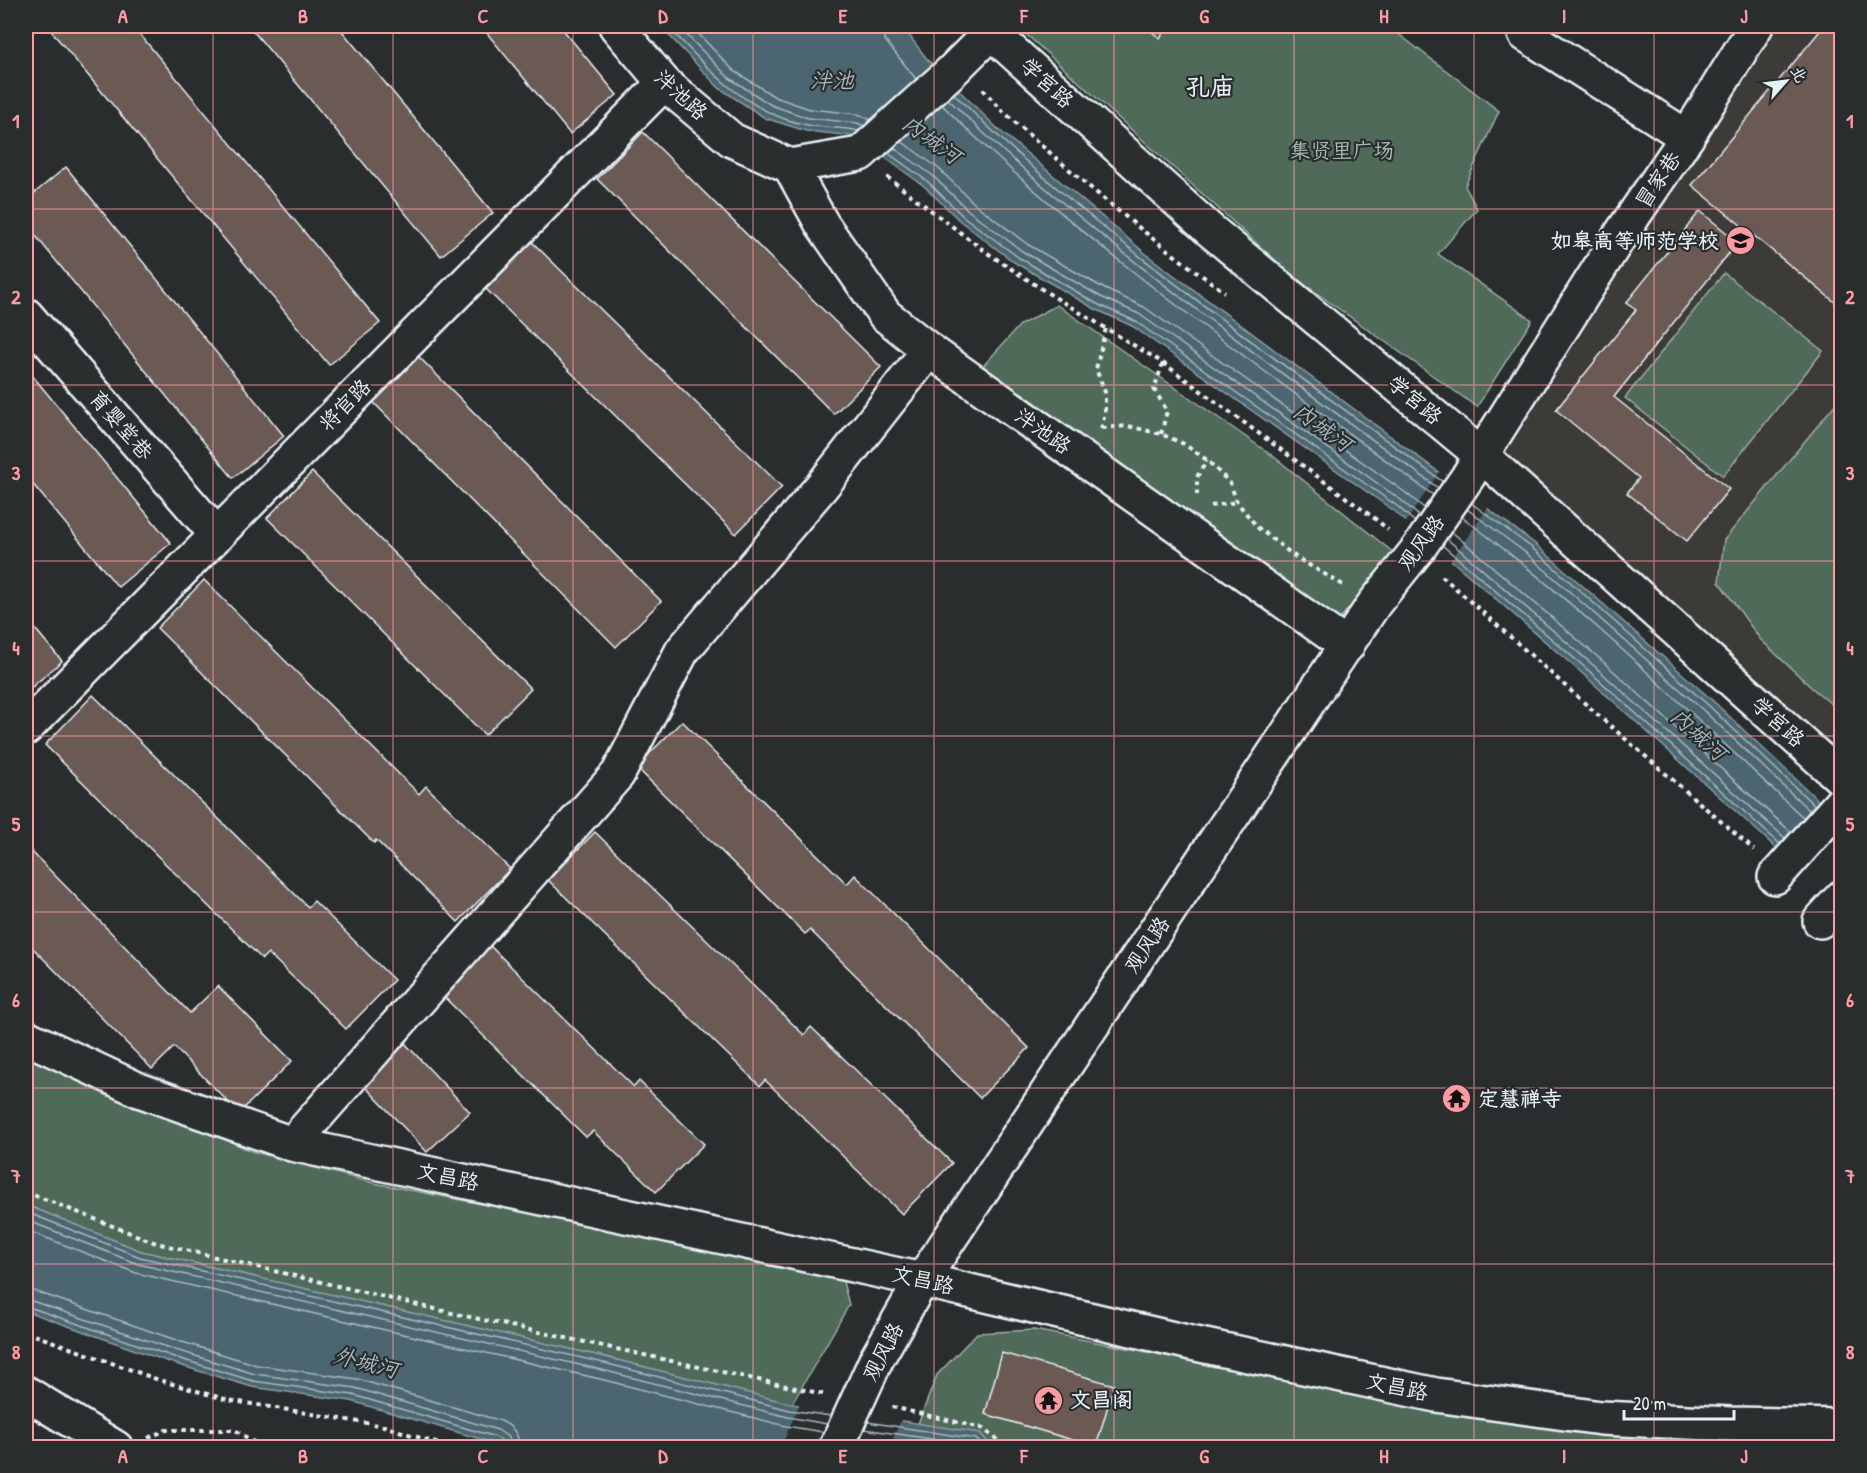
<svg xmlns="http://www.w3.org/2000/svg" width="1867" height="1473" viewBox="0 0 1867 1473" font-family="'Patrick Hand','LXGW WenKai TC',sans-serif">
<style>
.built{fill:#3d3a39}
.green{fill:#506a58;stroke:#9caea8;stroke-width:1.5}
.water{fill:#4b666f;stroke:#8a9ea6;stroke-width:1.5}
.pier{fill:#2a2d2e}
.lines{fill:none;stroke-linecap:round;stroke-linejoin:round}
.shore{stroke:#a9b9c1;stroke-width:1.5}
.building{fill:#6a5a52;stroke:#e8f1f8;stroke-width:1.5}
.minor-casing{stroke:#e8f1f8;stroke-width:38}
.path{stroke:#e8f1f8;stroke-width:4;stroke-dasharray:4.5 4.5;stroke-linecap:butt}
.minor{stroke:#2a2d2e;stroke-width:33}
.minor-bridge-casing{stroke:#e8f1f8;stroke-width:38;stroke-linecap:butt}
.minor-bridge{stroke:#2a2d2e;stroke-width:33}
.grid{fill:none;stroke:#ff9aa2;stroke-width:1.5;stroke-opacity:0.55}
.labels{text-anchor:middle;stroke-width:4.5;stroke-linejoin:round;paint-order:stroke}
.street-label{font-size:21px;fill:#e8f1f8;stroke:#2a2d2e}
.park-label{font-size:21px;fill:#abbbb8;stroke:#2a2d2e}
.poi-label{font-size:21px;font-weight:bold;fill:#e8f1f8;stroke:#2a2d2e;text-anchor:start}
.water-label{font-size:22px;font-style:italic;fill:#a9b9c1;stroke:#2a2d2e}
.quarter-label{font-size:24px;font-weight:bold;fill:#e8f1f8;stroke:#2a2d2e}
.neatline{fill:none;stroke:#ff9aa2;stroke-width:2}
.grid-label{font-size:20px;text-anchor:middle;font-weight:bold;fill:#ff9aa2}
</style>
<rect width="100%" height="100%" fill="#2a2d2e"/>
<filter id="ink" filterUnits="userSpaceOnUse"><feTurbulence type="fractalNoise" baseFrequency=".0167" numOctaves="2"/><feDisplacementMap in="SourceGraphic" scale="12" xChannelSelector="R" yChannelSelector="G"/><feConvolveMatrix kernelMatrix="1 2 1 2 8 2 1 2 1" color-interpolation-filters="sRGB"/></filter>
<g filter="url(#ink)">
<path class="built" d="M1774,26H1841V757L1504,456Z"/>
<g class="green">
<path d="M1017,26H1388L1499,111L1465,186L1477,209L1438,254L1532,320L1477,407L1294,277Z"/>
<path d="M1724,273L1823,351L1723,476L1625,398Z"/>
<path d="M1057,305L1273,456L1394,553L1331,630L976,374L1020,325Z"/>
<path d="M1841,397V712L1812,688L1760,639L1719,582L1724,540Z"/>
<path d="M26,1048L251,1151L374,1183L841,1274L849,1305L792,1404L605,1357L141,1251L26,1205Z"/>
<path d="M1034,1330L1480,1417L1719,1447L992,1448L980,1433L918,1424L937,1375L977,1333Z"/>
</g>
<g class="water">
<path d="M660,26H902L927,59L998,129L1151,258L1534,543L1712,700L1841,822V909L1761,834L1584,675L1394,511L1132,326L1095,309L1014,262L960,221L924,186L855,136L806,131L765,118L719,88Z"/>
<path d="M26,1205L141,1251L605,1357L792,1404L980,1433L992,1447H500L494,1443L351,1401L252,1387L172,1363L26,1311Z"/>
</g>
<g class="pier">
<path d="M1441,469L1490,505L1449,563L1404,525Z"/>
<path d="M1842,818V912L1779,855Z"/>
<path d="M800,1403L902,1418L889,1448L781,1447Z"/>
</g>
<g class="lines">
<g class="shore">
<path d="M668,26C706,68 749,115 808,125C825,128 842,127 859,131"/>
<path d="M678,26L728,77L771,105L808,118L857,123L864,126"/>
<path d="M691,26L733,70L775,97L810,109L858,114L871,120"/>
<path d="M881,26L885,40L916,79"/>
<path d="M954,94C1102,240 1276,358 1443,482"/>
<path d="M948,99C1097,245 1271,364 1438,488"/>
<path d="M942,105C1091,252 1266,371 1433,495"/>
<path d="M901,141L938,168L975,204L1027,244L1105,289L1144,307L1406,493L1424,508"/>
<path d="M894,148L932,175L969,211L1022,251L1101,297L1139,314L1401,500L1419,516"/>
<path d="M888,153L927,181L964,217L1018,257L1097,304L1135,321L1397,506L1415,522"/>
<path d="M1471,503L1531,547L1708,705L1815,806"/>
<path d="M1467,509L1526,553L1703,710L1810,811"/>
<path d="M1462,517C1584,607 1692,715 1804,818"/>
<path d="M1452,532L1599,658L1791,832"/>
<path d="M1447,539L1593,665L1785,838"/>
<path d="M1442,545L1588,670L1780,844"/>
<path d="M26,1212L140,1257L604,1363L790,1410L831,1416"/>
<path d="M26,1220L138,1264L602,1370L788,1417L827,1424"/>
<path d="M26,1230L136,1273L600,1379L786,1426L823,1432"/>
<path d="M26,1290L34,1291L179,1341L257,1365L357,1379L501,1421C513,1426 519,1434 520,1448"/>
<path d="M26,1299L176,1350L255,1374L355,1388L498,1430L508,1437L511,1448"/>
<path d="M26,1306L174,1357L253,1381L353,1395L496,1437L502,1441L503,1448"/>
<path d="M868,1422L976,1439L985,1448"/>
<path d="M864,1429L972,1445L975,1448"/>
<path d="M860,1438L924,1448"/>
</g>
</g>
<g class="building">
<path d="M47,26H133L380,323L329,365Z"/>
<path d="M249,26H338L493,213L441,256Z"/>
<path d="M481,26H560L617,95L570,134Z"/>
<path d="M1144,26H1168L1160,38Z"/>
<path d="M1824,26H1842V308L1692,185Z"/>
<path d="M643,132L881,367L834,414L597,179Z"/>
<path d="M66,167L284,436L233,478L26,224V200Z"/>
<path d="M1700,211L1738,242L1614,397L1729,489L1687,541L1627,493L1639,478L1556,410L1636,310L1626,303Z"/>
<path d="M532,242L782,487L736,534L486,289Z"/>
<path d="M418,356L661,601L616,647L372,401Z"/>
<path d="M26,368L171,543L118,587L26,476Z"/>
<path d="M312,472L531,689L485,735L267,518Z"/>
<path d="M204,580L419,794L426,786L510,869L458,922L376,840L374,843L157,628Z"/>
<path d="M26,618L62,661L26,692Z"/>
<path d="M93,695L308,907L314,901L394,980L346,1029L268,953L262,959L45,745Z"/>
<path d="M682,721L847,884L855,875L1029,1048L980,1098L810,930L805,934L636,767Z"/>
<path d="M595,832L804,1035L811,1027L952,1163L902,1214L765,1080L760,1086L548,880Z"/>
<path d="M26,846L190,1013L218,986L292,1061L239,1113L174,1047L152,1069L26,941Z"/>
<path d="M488,944L634,1087L639,1081L704,1144L656,1192L593,1131L586,1137L440,993Z"/>
<path d="M400,1038L470,1112L427,1152L358,1079Z"/>
<path d="M1002,1353L1114,1385L1096,1447L985,1414Z"/>
</g>
<g class="lines">
<defs>
<g id="minor">
<path d="M616,26L664,83L732,140L790,166L860,154L951,72L997,26"/>
<path d="M984,26L1210,230L1481,455L1842,779"/>
<path d="M1531,26L1525,34L1687,137"/>
<path d="M790,166L822,224L885,315L929,350L1347,646"/>
<path d="M26,315L217,535"/>
<path d="M26,728L664,83"/>
<path d="M1775,877L1842,802"/>
<path d="M1820,921L1842,897"/>
<path d="M26,1037L139,1090L292,1144L922,1280L1191,1343L1436,1395L1601,1418L1731,1424L1842,1426"/>
<path d="M292,1144L618,774L682,651L822,486L929,350"/>
<path d="M876,1360L922,1280L1374,604L1418,549L1467,478L1621,234L1687,137L1756,26"/>
<path d="M26,1393L116,1448"/>
</g>
</defs>
<use href="#minor" class="minor-casing"/>
<g class="path">
<path d="M931,26L938,34"/>
<path d="M983,89C1004,115 1031,136 1056,158C1110,205 1166,251 1225,292"/>
<path d="M887,177L986,252L1043,290L1163,363L1378,521L1388,530"/>
<path d="M1102,428L1128,426L1161,434L1184,444L1207,460L1230,483L1237,502L1257,527L1297,558L1345,586"/>
<path d="M1101,429L1105,413V392L1096,369L1106,328"/>
<path d="M1161,434L1167,411L1154,389L1163,363"/>
<path d="M1197,495V477L1207,460"/>
<path d="M1211,506L1237,502"/>
<path d="M1442,576L1607,723L1754,850"/>
<path d="M26,1192L156,1243L456,1314L823,1394"/>
<path d="M26,1332L159,1380L228,1400L384,1426L451,1448"/>
<path d="M892,1407L982,1428L1001,1442L1028,1448"/>
<path d="M148,1438L166,1430H235L263,1448"/>
<path d="M1099,1448L1106,1445L1119,1448"/>
</g>
<use href="#minor" class="minor"/>
<defs>
<path id="minor-bridge" d="M836,1448L876,1360"/>
</defs>
<use href="#minor-bridge" class="minor-bridge-casing"/>
<use href="#minor-bridge" class="minor-bridge"/>
</g>
</g>
<path class="grid" d="M213,26V1448M393,26V1448M573,26V1448M753,26V1448M934,26V1448M1114,26V1448M1294,26V1448M1474,26V1448M1654,26V1448M26,209H1842M26,385H1842M26,561H1842M26,736H1842M26,912H1842M26,1088H1842M26,1264H1842"/>
<defs>
<symbol id="school-disc" viewBox="-11 -11 22 22"><circle r="9.5" fill="#ff9aa2" stroke="#2a2d2e"/><path d="M0-5L7-2L0 1L-7-2ZM-4 1L0 2.5L4 1V4Q0 6-4 4Z" fill="#111"/></symbol>
<symbol id="temple-disc" viewBox="-11 -11 22 22"><circle r="9.5" fill="#ff9aa2" stroke="#2a2d2e"/><path d="M0-6L5-2H3V0L6.5 2.5H4V6H1.5V3h-3V6H-4V2.5H-6.5L-3 0V-2H-5Z" fill="#111"/></symbol>
</defs>
<g fill-rule="evenodd">
<use href="#school-disc" x="1724" y="224" width="33" height="33"/>
<use href="#temple-disc" x="1440" y="1082" width="33" height="33"/>
<use href="#temple-disc" x="1032" y="1384" width="33" height="33"/>
</g>
<g class="labels">
<g class="street-label">
<text transform="translate(1047 83) rotate(42)" y="7">学宫路</text>
<text transform="translate(681 95) rotate(42)" y="7">泮池路</text>
<text transform="translate(1658 180) rotate(-56)" y="7">冒家巷</text>
<text transform="translate(1415 400) rotate(40)" y="7">学宫路</text>
<text transform="translate(345 405) rotate(-45)" y="7">将官路</text>
<text transform="translate(121 425) rotate(49)" y="7">育婴堂巷</text>
<text transform="translate(1043 431) rotate(35)" y="7">泮池路</text>
<text transform="translate(1421 543) rotate(-54)" y="7">观风路</text>
<text transform="translate(1778 722) rotate(42)" y="7">学宫路</text>
<text transform="translate(1147 945) rotate(-56)" y="7">观风路</text>
<text transform="translate(448 1177) rotate(12)" y="7">文昌路</text>
<text transform="translate(923 1280) rotate(13)" y="7">文昌路</text>
<text transform="translate(883 1352) rotate(-62)" y="7">观风路</text>
<text transform="translate(1397 1387) rotate(12)" y="7">文昌路</text>
</g>
<g class="park-label">
<text x="1342" y="158">集贤里广场</text>
</g>
<g class="poi-label">
<text x="1719" y="248" text-anchor="end">如皋高等师范学校</text>
<text x="1478" y="1106">定慧禅寺</text>
<text x="1070" y="1407">文昌阁</text>
</g>
<g class="water-label">
<text x="832" y="88">泮池</text>
<text transform="translate(932 139) rotate(36)" y="8">内城河</text>
<text transform="translate(1323 427) rotate(36)" y="8">内城河</text>
<text transform="translate(1699 734) rotate(42)" y="8">内城河</text>
<text transform="translate(366 1362) rotate(14)" y="8">外城河</text>
</g>
<g class="quarter-label">
<text x="1210" y="95">孔庙</text>
</g>
</g>
<rect width="1867" height="1473" fill="none" stroke="#2a2d2e" stroke-width="66"/>
<g transform="translate(1786 81) rotate(62)" stroke="#2a2d2e" stroke-width="4.5" paint-order="stroke">
<path d="M0-4.5L10 22L0 15L-10 22Z" fill="#e8f1f8"/>
<text y="-9" font-size="16" font-weight="bold" text-anchor="middle" fill="#e8f1f8">北</text>
</g>
<path d="M1624 1410v9h110v-9" fill="none" stroke="#e8f1f8" stroke-width="3"/>
<text x="1633" y="1410" font-size="18" fill="#e8f1f8" stroke="#2a2d2e" stroke-width="4.5" paint-order="stroke">20 m</text>
<rect x="33" y="33" width="1801" height="1407" class="neatline"/>
<g class="grid-label">
<text x="123" y="23">A</text>
<text x="303" y="23">B</text>
<text x="483" y="23">C</text>
<text x="663" y="23">D</text>
<text x="843" y="23">E</text>
<text x="1024" y="23">F</text>
<text x="1204" y="23">G</text>
<text x="1384" y="23">H</text>
<text x="1564" y="23">I</text>
<text x="1744" y="23">J</text>
<text x="16" y="128">1</text>
<text x="1850" y="128">1</text>
<text x="16" y="304">2</text>
<text x="1850" y="304">2</text>
<text x="16" y="480">3</text>
<text x="1850" y="480">3</text>
<text x="16" y="655">4</text>
<text x="1850" y="655">4</text>
<text x="16" y="831">5</text>
<text x="1850" y="831">5</text>
<text x="16" y="1007">6</text>
<text x="1850" y="1007">6</text>
<text x="16" y="1183">7</text>
<text x="1850" y="1183">7</text>
<text x="16" y="1359">8</text>
<text x="1850" y="1359">8</text>
<text x="123" y="1463">A</text>
<text x="303" y="1463">B</text>
<text x="483" y="1463">C</text>
<text x="663" y="1463">D</text>
<text x="843" y="1463">E</text>
<text x="1024" y="1463">F</text>
<text x="1204" y="1463">G</text>
<text x="1384" y="1463">H</text>
<text x="1564" y="1463">I</text>
<text x="1744" y="1463">J</text>
</g>
</svg>
